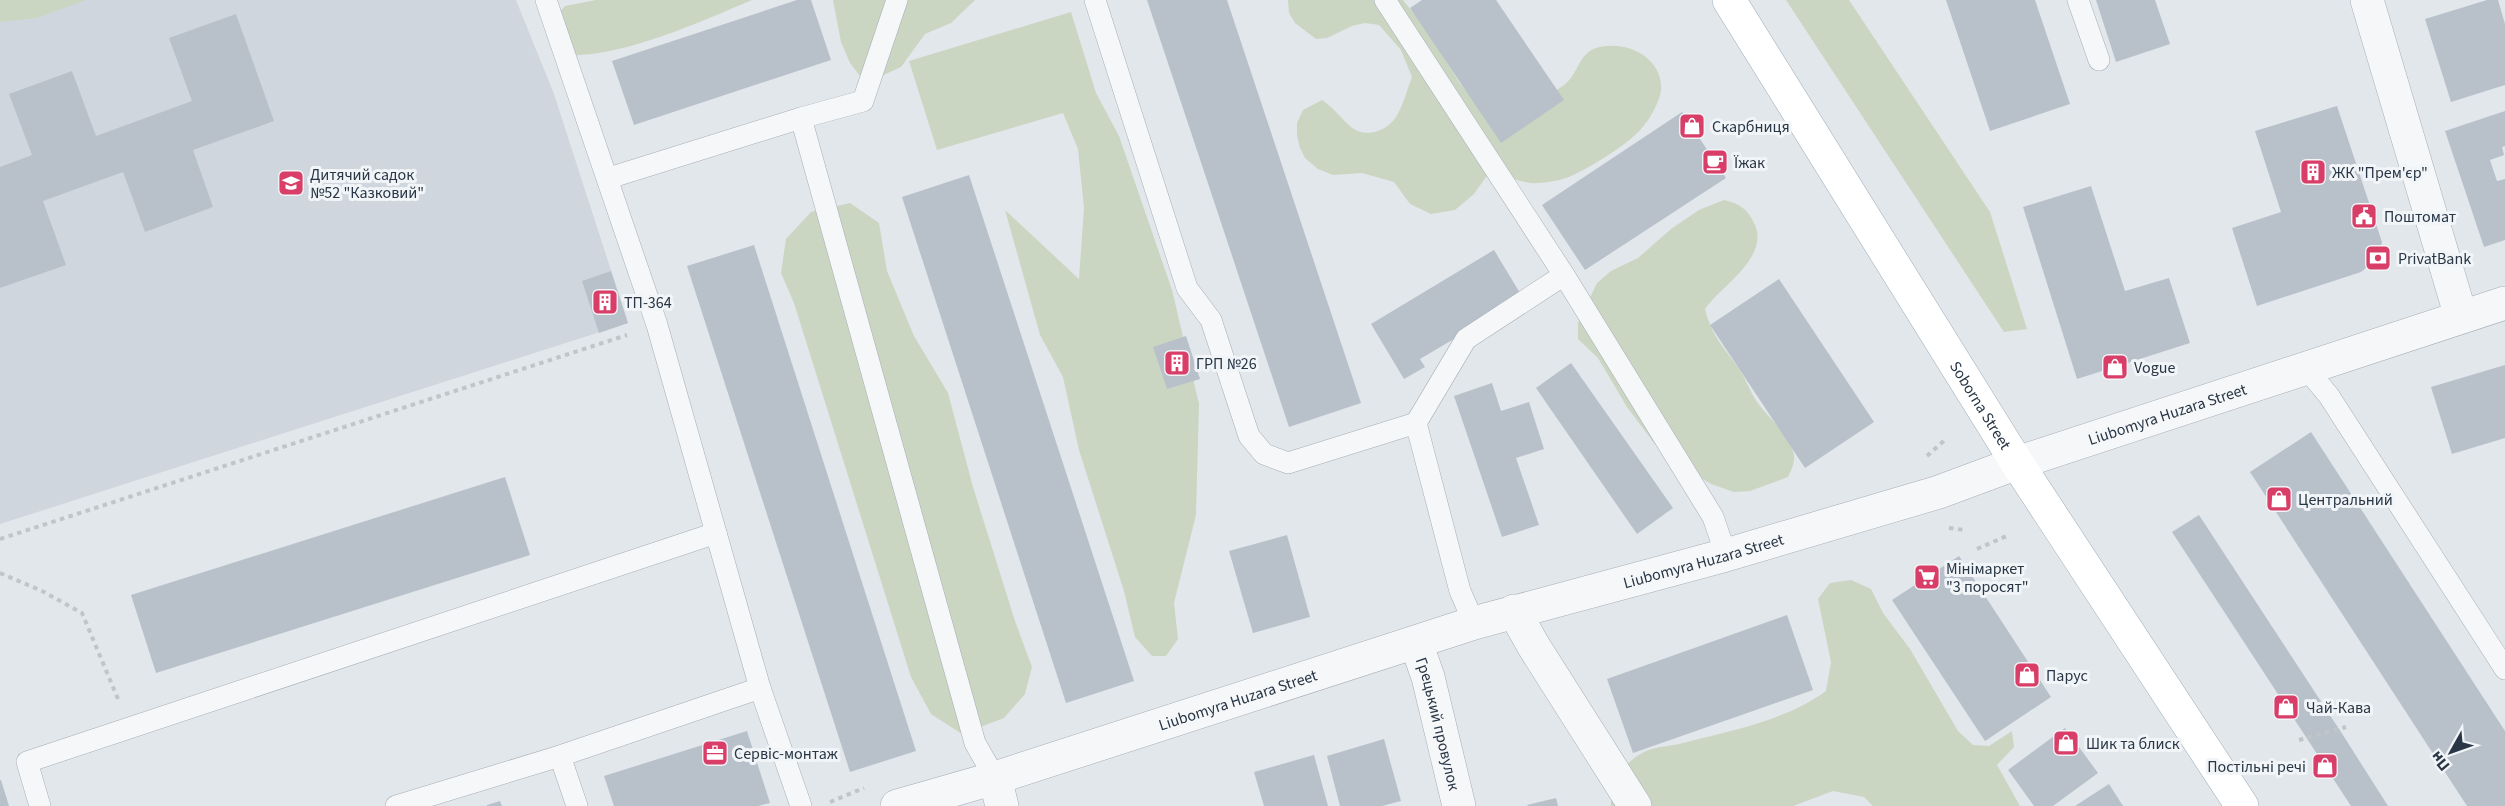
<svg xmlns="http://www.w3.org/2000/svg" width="2505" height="806" viewBox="0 0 2505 806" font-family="'Source Sans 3',sans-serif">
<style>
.built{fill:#d0d6dd}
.green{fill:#cad6c2}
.building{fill:#b8c1ca}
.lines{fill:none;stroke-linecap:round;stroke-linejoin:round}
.service-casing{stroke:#a6aeb6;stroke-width:22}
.minor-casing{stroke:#a6aeb6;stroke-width:34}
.tertiary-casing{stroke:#a6aeb6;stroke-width:34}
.primary-casing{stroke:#a0adb8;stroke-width:34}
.path{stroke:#c0c5ca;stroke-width:4;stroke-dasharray:4.5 4.5;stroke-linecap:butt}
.service{stroke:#f5f7f9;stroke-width:21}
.minor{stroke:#f5f7f9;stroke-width:33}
.tertiary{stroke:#f5f7f9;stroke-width:33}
.primary{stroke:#fff;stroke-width:33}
.labels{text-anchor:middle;stroke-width:6;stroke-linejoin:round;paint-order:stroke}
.poi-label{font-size:16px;fill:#283645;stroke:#f2f5f8;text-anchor:start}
.street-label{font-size:16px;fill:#283645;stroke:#f2f5f8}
</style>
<rect width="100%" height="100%" fill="#e2e7eb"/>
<path class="built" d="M0,0H516L554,94L628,323L0,524Z"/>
<g class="green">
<path d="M0,0H86L37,18L0,22Z"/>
<path d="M596,0H752C697,23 618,60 558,55L548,40V25L565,6Z"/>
<path d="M833,0H975L951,23L925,34L901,67L875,79L860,76L850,63L841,42Z"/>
<path d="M1288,0H1403L1426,29L1459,82L1489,118C1511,109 1556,97 1570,79C1579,68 1581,53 1596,48C1625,39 1664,57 1661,91C1660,100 1651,117 1645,124C1634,141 1586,171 1566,178C1557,181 1540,184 1530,183C1511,180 1507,173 1486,177L1474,194L1455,210L1431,214L1410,204L1394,182L1362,173L1333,175L1318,169L1305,158L1300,148L1297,136V123L1303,110L1322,100C1334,108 1340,117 1350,126C1364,139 1386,132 1396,117C1403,106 1407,90 1412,77L1401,50L1379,25L1365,23L1352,26L1327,38L1316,39L1295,23L1289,13Z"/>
<path d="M1786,0H1849L1990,212L2027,329L2004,332Z"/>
<path d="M1071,12L1096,93L1119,136L1172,290L1199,404L1196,515L1174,603L1178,639L1166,656H1152L1135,637L1124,591L1079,450L1063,377L1040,335L1005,210L1079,279L1084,208L1078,149L1063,113L937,150L909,61Z"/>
<path d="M1724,200C1740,204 1748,209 1755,225C1769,258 1721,286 1705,309C1712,337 1724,347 1739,369C1746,379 1750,392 1757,402C1769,419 1790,434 1794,455C1795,463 1791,471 1788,477L1750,491L1734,492L1711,484L1671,460L1654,443L1627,407L1598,358L1578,339V323L1597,283L1611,271L1638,258L1671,229L1699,210Z"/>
<path d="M850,203L879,223L887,271L914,336L948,393L973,487L1015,621L1032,667L1025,694L1004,718L962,734L931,714L911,677L794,303L781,273L786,239L811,212Z"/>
<path d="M1851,580L1871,589L1883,613L1910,649L1958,731L1973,745L1989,746L2012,731L2014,747L1997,765L2020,806H1873L1864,797L1833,791L1793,806H1611C1610,783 1624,761 1646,751C1658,746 1674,746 1687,742C1735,730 1786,720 1826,691L1831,662L1818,599L1830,583Z"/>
</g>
<g class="building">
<path d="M797,0H811L831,60L634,125L612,61Z"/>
<path d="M1147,0H1227L1361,403L1289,427Z"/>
<path d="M1422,0H1496L1564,100L1501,143L1410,8Z"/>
<path d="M1946,0H2035L2070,104L1990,131Z"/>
<path d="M2096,0H2155L2170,44L2116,62Z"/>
<path d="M2487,0H2498L2505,24V85L2451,102L2425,19Z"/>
<path d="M236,14L274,121L193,150L213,207L145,232L123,172L43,201L66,265L0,288V167L32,155L9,94L72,71L96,136L192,101L169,38Z"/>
<path d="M2337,106L2382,242L2378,258L2361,272L2257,306L2232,228L2281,212L2255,131Z"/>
<path d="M2505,111V146L2502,147L2504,155L2490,160L2497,181L2505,179V240L2484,247L2445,131Z"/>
<path d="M1682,112L1726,178L1585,270L1542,205Z"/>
<path d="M969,175L1134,681L1066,703L902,197Z"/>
<path d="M2091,186L2125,291L2169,278L2190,343L2077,379L2023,207Z"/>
<path d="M754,245L916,751L850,772L687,266Z"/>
<path d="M1494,250L1523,298L1420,359L1425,367L1404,379L1371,324Z"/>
<path d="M611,271L628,323L599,333L582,281Z"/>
<path d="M1779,279L1874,422L1805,468L1710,325Z"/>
<path d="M1186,336L1200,379L1167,389L1153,347Z"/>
<path d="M1571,363L1673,508L1637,534L1536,388Z"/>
<path d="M2505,365V438L2452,454L2431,387Z"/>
<path d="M1492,383L1501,411L1529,402L1544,449L1516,458L1539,525L1502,537L1454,396Z"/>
<path d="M2311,432L2505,731V806H2467L2250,472Z"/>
<path d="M505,477L530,555L156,673L131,595Z"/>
<path d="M2199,515L2341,732L2388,806H2351L2172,532Z"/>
<path d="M1287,535L1310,617L1253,633L1229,551Z"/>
<path d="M1959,556L2051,697L1985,741L1892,600Z"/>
<path d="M1787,615L1813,690L1633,753L1607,679Z"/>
<path d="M2065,728L2098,773L2053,806H2034L2008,770Z"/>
<path d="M747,731L770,803L758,806H614L604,776Z"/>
<path d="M1384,739L1401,801L1382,806H1340L1327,756Z"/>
<path d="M1314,755L1328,806H1264L1254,772Z"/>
<path d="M0,780H1L9,806H0Z"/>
<path d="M2109,784L2123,806H2075Z"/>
<path d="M1556,798L1558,806H1528L1527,805Z"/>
<path d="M500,801L502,806H487V805Z"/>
</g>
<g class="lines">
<defs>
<g id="service">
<path d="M546,0L657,325L760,688L801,806"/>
<path d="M897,0L863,101L801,118L975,743L995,778"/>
<path d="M1095,0L1187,288L1211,320L1249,436L1264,454L1288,463L1416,423L1460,591L1474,623"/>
<path d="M1385,0L1564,275L1713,517L1726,555"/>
<path d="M2078,0L2099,60"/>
<path d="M609,178L801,118"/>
<path d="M2305,367L2329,396L2505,669"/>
<path d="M1416,423L1466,339L1564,275"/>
<path d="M560,756L577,806"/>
<path d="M40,806L27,762L716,533"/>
<path d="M396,806L560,756L760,688"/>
</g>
<g id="minor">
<path d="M2367,0L2461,317"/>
<path d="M1514,611L1533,645L1635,806"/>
<path id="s1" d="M1416,643L1428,677L1459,806"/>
<path d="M995,778L1002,806"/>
<path id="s2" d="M897,806L995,778L1474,623L1726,555L1939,492L2017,463"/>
</g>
<g id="tertiary">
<path id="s3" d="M2017,463L2505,303"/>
</g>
<g id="primary">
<path id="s4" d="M1729,0L2017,463L2242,806"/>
</g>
</defs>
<use href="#service" class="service-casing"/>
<use href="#minor" class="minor-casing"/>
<use href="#tertiary" class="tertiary-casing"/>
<use href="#primary" class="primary-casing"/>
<g class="path">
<path d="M1927,456L1947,438"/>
<path d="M1949,528L1965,530"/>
<path d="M0,539L627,335"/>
<path d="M1977,549L2009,535"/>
<path d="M0,573L42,591L82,613L118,699"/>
<path d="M2299,740L2346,727"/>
<path d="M830,802L864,788"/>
</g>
<use href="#service" class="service"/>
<use href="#minor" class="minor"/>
<use href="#tertiary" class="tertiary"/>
<use href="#primary" class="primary"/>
</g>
<defs>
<symbol id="shop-square" viewBox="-11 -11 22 22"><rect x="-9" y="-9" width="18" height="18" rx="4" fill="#d93e69" stroke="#f2f5f8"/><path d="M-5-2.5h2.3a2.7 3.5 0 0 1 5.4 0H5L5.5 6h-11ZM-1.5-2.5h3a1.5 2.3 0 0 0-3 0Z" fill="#fff"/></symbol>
<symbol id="cafe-square" viewBox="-11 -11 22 22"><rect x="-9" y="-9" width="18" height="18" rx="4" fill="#d93e69" stroke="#f2f5f8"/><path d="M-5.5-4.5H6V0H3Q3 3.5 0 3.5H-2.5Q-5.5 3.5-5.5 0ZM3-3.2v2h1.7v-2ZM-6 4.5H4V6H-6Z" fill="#fff"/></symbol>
<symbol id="building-square" viewBox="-11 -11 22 22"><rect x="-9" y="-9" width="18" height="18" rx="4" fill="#d93e69" stroke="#f2f5f8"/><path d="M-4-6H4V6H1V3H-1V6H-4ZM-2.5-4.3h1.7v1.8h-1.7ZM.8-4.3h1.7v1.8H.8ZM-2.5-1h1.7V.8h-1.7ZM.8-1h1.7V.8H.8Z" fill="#fff"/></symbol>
<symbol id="school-square" viewBox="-11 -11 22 22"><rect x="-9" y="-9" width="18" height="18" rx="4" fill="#d93e69" stroke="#f2f5f8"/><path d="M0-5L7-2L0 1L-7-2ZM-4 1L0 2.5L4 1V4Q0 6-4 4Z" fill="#fff"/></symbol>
<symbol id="civic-square" viewBox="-11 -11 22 22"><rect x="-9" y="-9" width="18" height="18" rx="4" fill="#d93e69" stroke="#f2f5f8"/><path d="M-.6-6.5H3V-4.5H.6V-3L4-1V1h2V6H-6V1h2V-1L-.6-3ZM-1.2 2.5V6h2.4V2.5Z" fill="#fff"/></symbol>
<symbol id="bank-square" viewBox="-11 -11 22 22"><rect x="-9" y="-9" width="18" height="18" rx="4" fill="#d93e69" stroke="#f2f5f8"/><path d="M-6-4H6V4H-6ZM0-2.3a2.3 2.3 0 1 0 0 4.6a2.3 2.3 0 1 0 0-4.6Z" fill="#fff"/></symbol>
<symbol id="supermarket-square" viewBox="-11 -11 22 22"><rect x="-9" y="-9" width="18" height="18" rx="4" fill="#d93e69" stroke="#f2f5f8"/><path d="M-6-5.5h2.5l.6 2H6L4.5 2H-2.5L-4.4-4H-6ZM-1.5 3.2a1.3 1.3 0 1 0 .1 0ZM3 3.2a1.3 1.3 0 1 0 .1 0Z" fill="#fff"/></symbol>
<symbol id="office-square" viewBox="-11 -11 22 22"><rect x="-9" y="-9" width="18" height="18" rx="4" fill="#d93e69" stroke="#f2f5f8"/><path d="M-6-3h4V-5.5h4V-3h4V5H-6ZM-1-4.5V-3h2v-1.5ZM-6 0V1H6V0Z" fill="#fff"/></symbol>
</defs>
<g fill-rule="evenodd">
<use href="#shop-square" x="1677" y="111" width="30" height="30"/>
<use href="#cafe-square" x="1700" y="147" width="30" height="30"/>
<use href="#building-square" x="2298" y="157" width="30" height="30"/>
<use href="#school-square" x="276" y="168" width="30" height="30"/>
<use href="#civic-square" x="2349" y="201" width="30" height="30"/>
<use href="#bank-square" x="2363" y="243" width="30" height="30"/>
<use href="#building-square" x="590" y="287" width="30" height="30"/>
<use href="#building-square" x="1162" y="348" width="30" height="30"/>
<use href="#shop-square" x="2100" y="352" width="30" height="30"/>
<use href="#shop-square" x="2264" y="484" width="30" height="30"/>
<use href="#supermarket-square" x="1912" y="562" width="30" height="30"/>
<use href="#shop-square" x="2012" y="660" width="30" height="30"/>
<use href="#shop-square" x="2271" y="692" width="30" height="30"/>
<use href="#shop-square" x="2051" y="728" width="30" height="30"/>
<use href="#office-square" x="700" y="738" width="30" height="30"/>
<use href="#shop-square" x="2310" y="751" width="30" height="30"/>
</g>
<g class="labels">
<g class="poi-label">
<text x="1712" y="132">Скарбниця</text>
<text x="1734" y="168">Їжак</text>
<text x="2332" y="178">ЖК "Прем'єр"</text>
<text x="310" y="180">Дитячий садок<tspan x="310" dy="18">№52 "Казковий"</tspan></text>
<text x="2384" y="222">Поштомат</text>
<text x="2398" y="264">PrivatBank</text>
<text x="624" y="308">ТП-364</text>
<text x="1196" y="369">ГРП №26</text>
<text x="2134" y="373">Vogue</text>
<text x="2298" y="505">Центральний</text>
<text x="1946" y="574">Мінімаркет<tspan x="1946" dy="18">"3 поросят"</tspan></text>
<text x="2046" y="681">Парус</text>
<text x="2306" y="713">Чай-Кава</text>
<text x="2086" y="749">Шик та блиск</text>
<text x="734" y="759">Сервіс-монтаж</text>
<text x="2306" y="772" text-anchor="end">Постільні речі</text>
</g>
<g class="street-label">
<text dy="6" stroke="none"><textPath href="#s4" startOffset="477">Soborna Street</textPath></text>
<text dy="6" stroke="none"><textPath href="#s3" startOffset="158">Liubomyra Huzara Street</textPath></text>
<text dy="6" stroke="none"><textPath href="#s2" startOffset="843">Liubomyra Huzara Street</textPath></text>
<text dy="6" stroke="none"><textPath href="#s2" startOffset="357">Liubomyra Huzara Street</textPath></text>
<text dy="6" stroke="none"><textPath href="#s1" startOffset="84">Грецький провулок</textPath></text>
</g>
</g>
<g transform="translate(2451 752) rotate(230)" stroke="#f2f5f8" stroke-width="4.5" paint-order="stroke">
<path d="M0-4.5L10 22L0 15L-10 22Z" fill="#283645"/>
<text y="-9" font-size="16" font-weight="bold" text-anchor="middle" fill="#283645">Пн</text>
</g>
</svg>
